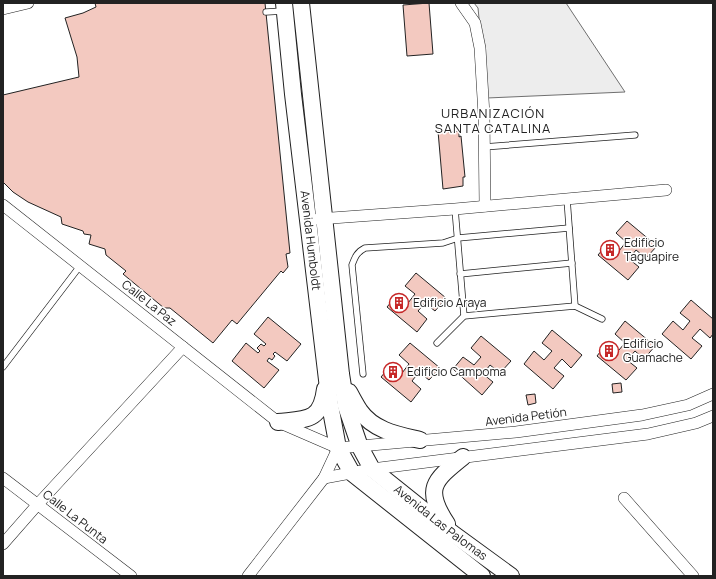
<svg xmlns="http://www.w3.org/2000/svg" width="716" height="579" viewBox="0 0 716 579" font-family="Manrope,sans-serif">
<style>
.parking{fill:#ededed;stroke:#6f6f6f}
.building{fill:#f3c9c0;stroke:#222}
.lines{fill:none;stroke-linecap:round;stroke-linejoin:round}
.service-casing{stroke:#222;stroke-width:7}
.minor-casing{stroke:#222;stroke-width:12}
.secondary-casing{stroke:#222;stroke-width:18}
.service{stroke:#fff;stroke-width:5.5}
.minor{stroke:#fff;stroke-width:11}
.secondary{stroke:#fff;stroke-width:16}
.labels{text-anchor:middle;stroke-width:3;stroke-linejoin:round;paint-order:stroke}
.street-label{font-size:12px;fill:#222;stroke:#fff}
.poi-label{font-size:12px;fill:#222;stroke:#fff;text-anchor:start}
.neighbourhood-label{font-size:13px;letter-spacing:1px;fill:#222;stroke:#fff}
</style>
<rect width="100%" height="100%" fill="#fff"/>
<path class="parking" d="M474,3H566L625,92L487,98L478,8Z"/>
<g class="building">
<path d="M95,3H265L290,253L286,254L288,267L283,273L281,271L237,324L232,320L213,343L170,308H164L123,274L126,271L106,255L105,249L89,244L91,235L84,234L83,231L62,224L61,217L28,202L13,192L3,182V95L79,77L77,57L65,18L83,13L96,7Z"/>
<path d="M429,3L433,54L407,56L403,5Z"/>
<path d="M448,130V132L459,131V137L461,136L465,177H463V186L443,189L438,131Z"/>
<path d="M627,221L657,246L646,258L636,250L629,259L639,267L628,280L598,255L609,242L619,251L626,242L616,233Z"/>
<path d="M416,273L446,298L435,311L425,303L418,311L427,319L417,332L387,307L398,294L408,303L415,294L405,286Z"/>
<path d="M691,300L713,319V334L710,338L700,329L692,338L702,346L691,359L662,334L673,321L683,330L690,321L680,313Z"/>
<path d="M268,317L301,344L287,361L275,352L273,354L275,356L272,360L269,358L267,361L279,370L264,388L232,361L246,343L258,353L260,351L257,348L261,344L264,346L266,344L254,334Z"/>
<path d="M625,321L655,346L644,359L635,351L627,360L637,368L626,380L597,356L607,343L618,351L625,343L615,334Z"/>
<path d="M552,330L582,355L571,368L562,359L554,368L564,376L553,389L524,364L534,351L544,360L552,351L542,343Z"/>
<path d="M481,336L511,361L500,373L490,365L483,374L493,382L482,395L453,369L463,357L474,365L481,357L471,348Z"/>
<path d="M410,343L440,368L429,380L419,372L412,381L421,389L411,402L381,377L392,364L402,373L409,364L399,355Z"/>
<path d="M621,383L622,392L613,393L612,384Z"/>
<path d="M535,394L536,403L528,405L526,395Z"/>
</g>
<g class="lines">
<defs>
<g id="service">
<path d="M266,12L283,11"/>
<path d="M484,147L635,135"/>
<path d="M567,199L575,306"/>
<path d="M455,209L464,316"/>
<path d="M460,274L572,263"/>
<path d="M437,343L464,316L575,306L602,319"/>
<path d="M3,367L80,266"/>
<path d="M363,374L352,265C355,257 357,252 365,248L443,243L458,238L569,228"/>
</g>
<g id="minor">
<path d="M461,3L475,23L480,48L484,115L485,206"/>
<path d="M3,9L28,3"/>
<path d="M3,205L278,422L338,448L516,432L642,415L688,405L713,394"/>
<path d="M318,219L455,209L666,190"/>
<path d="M3,478L131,576"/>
<path d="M324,478L372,469L648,434L696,423L713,416"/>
<path d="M624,498L693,576"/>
<path d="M3,544L38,504L183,347"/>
<path d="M248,576L324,478L338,448"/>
</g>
<g id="secondary">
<path id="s1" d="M284,3L293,94L330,405L338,448L352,473L482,576"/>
<path id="s2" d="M301,3L341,374L346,406L360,447L372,469L452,533L511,576"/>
<path d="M349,392C353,399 356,405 360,411C374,431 399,435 420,440"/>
<path d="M278,422C306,419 321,422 325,389"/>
<path d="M447,524C424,489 433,481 463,457"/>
</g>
</defs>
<use href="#service" class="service-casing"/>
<use href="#minor" class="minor-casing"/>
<use href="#secondary" class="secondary-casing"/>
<use href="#service" class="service"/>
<use href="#minor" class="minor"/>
<use href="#secondary" class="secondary"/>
</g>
<defs>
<symbol id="building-ring" viewBox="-11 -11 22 22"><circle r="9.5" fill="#fff" stroke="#c62828" stroke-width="1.5"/><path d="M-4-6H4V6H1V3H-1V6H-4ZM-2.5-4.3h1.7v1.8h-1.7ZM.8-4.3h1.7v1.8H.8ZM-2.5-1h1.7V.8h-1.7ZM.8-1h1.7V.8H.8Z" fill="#c62828"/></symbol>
</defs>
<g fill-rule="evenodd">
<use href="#building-ring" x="599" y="239" width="22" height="22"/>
<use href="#building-ring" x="388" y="292" width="22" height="22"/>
<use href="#building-ring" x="598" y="340" width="22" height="22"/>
<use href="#building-ring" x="382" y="361" width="22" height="22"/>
</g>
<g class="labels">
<g class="street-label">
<text dy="4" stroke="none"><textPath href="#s1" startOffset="239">Avenida Humboldt</textPath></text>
<text transform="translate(149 303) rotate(38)" y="4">Calle La Paz</text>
<text transform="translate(526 417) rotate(-7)" y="4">Avenida Petión</text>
<text transform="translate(75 517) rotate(38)" y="4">Calle La Punta</text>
<text dy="4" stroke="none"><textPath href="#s2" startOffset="561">Avenida Las Palomas</textPath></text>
</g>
<g class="poi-label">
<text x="624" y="247">Edificio<tspan x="624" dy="14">Taguapire</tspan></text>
<text x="413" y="307">Edificio Araya</text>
<text x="623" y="348">Edificio<tspan x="623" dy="14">Guamache</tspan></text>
<text x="407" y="376">Edificio Campoma</text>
</g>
<g class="neighbourhood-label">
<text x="493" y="118">URBANIZACIÓN<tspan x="493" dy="15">SANTA CATALINA</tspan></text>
</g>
</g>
<rect width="716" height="579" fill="none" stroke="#222222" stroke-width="8"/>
</svg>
